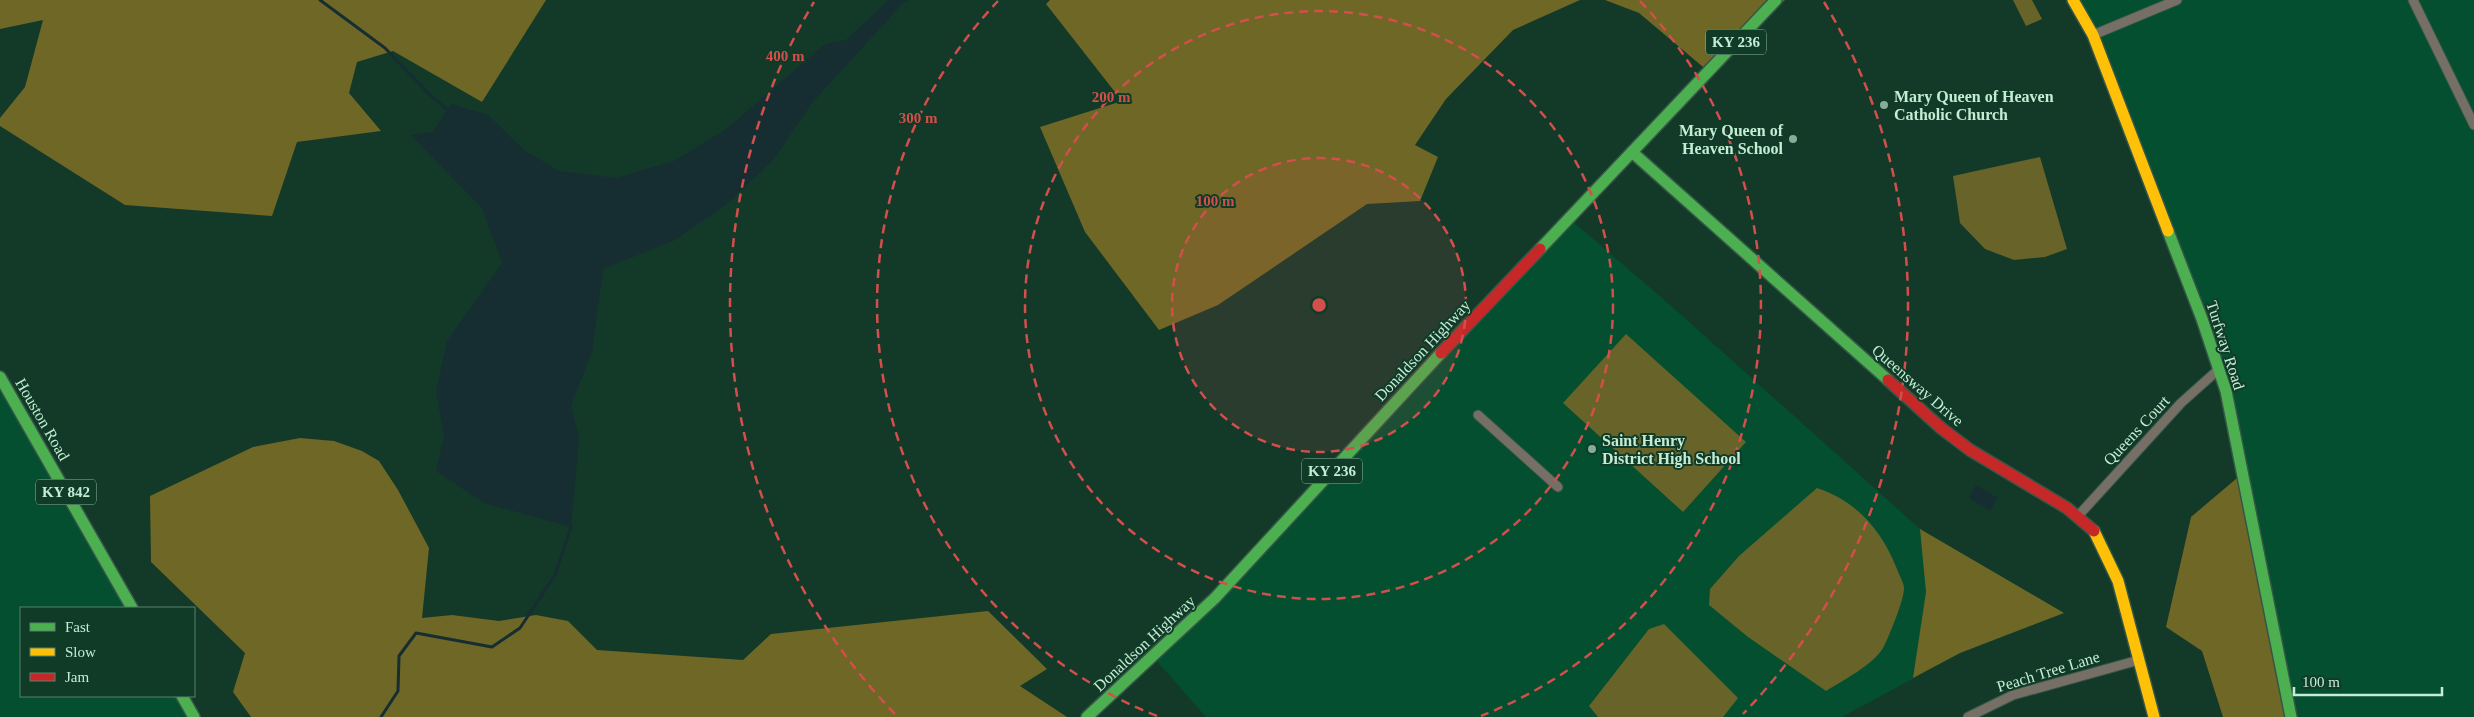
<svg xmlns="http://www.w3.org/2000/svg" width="2474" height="717" viewBox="0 0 2474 717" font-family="'Times New Roman',serif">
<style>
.built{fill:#034f30}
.green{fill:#686328}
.forest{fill:#6e6726}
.water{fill:#162e32}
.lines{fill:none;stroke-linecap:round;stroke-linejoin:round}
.stream{stroke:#162e32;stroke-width:3}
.street-casing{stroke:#365647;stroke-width:11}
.fast-casing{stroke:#365647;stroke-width:14}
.slow-casing{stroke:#365647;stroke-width:14}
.jam-casing{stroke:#365647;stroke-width:14}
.street{stroke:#766f65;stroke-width:9}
.fast{stroke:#4caf50;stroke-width:11}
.slow{stroke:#ffc107;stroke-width:11}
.jam{stroke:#c62828;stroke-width:11}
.ring{fill:none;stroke:#d34f4b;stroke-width:2.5;stroke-dasharray:9 6}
.poi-dot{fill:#87ad99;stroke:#103b27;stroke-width:2}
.labels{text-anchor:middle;stroke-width:4;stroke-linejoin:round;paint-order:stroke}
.shield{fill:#103b27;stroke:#8fb7a1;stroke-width:1}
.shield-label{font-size:15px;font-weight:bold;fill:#c5ecd5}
.poi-label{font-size:16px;font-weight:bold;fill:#c5ecd5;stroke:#103b27;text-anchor:start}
.street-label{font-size:16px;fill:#c5ecd5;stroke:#103b27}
.centre{fill:#d34f4b;stroke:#103b27;stroke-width:2.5}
.ring-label{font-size:15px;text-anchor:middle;font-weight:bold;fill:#d34f4b;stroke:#103b27;stroke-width:4;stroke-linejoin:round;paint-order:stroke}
</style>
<rect width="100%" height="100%" fill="#133929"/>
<g class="built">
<path d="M2074,0H2474V717H2291L2226,391Z"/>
<path d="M1570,219L1677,311L1920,529L2064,613L1960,653L1842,717H1206L1154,658Z"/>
<path d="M0,377L132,608H21V696H182L194,717H0Z"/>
</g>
<g class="green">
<path d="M2013,0H2032L2042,19L2026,26Z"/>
<path d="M2040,157L2067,249L2045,257L2014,260L1985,249L1960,223L1953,176Z"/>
<path d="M1626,334L1746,442L1683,512L1563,403Z"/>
<path d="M1817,488C1857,501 1882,531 1897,569C1899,575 1903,581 1904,587C1905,598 1889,637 1883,648C1873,665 1842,681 1826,691L1748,637L1709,605L1710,589L1739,556Z"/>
<path d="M1664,624L1738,698L1723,717H1598L1589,706L1649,629Z"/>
</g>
<g class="forest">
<path d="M0,0H546L482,102L393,51L357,62L349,93L381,131L297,142L272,216L125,205L0,126V118L25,87L43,20L0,29Z"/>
<path d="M1050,0H1580L1513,30L1446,99L1415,145L1438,157L1420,201L1367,204L1218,305L1159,330L1085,232L1040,127L1122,101L1046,4Z"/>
<path d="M1605,0H1785L1709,72L1639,13Z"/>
<path d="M300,438L334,441L362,451L379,461L398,490L429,548L422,618L452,615L499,621L536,615L568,621L597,650L743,660L771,634L988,611L1047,669L1020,686L1067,717H251L233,692L245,653L151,562L150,496L253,447Z"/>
<path d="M2243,473L2291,717H2223L2202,651L2166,627L2191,517Z"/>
<path d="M1920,529L2064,613L1960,653L1913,678L1926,592Z"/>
</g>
<g class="water">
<path d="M889,0H908L902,4L812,103L774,159L728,203L675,240L603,269L592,352L571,405L579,438L571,527L484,503L436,471L444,436L436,392L447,341L502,263L482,208L411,135L433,132L451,104L488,115L524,150L559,171L615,178L674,161L725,130L825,44L846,40Z"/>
<path d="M1976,485L1997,498L1990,511L1969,498Z"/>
</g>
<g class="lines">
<g class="stream">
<path d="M320,0L385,48L429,94L447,109"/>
<path d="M381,717L398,691L399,656L416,633L492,647L520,628L555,575L571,527"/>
</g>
<defs>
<g id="street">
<path d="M2413,0L2474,125"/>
<path d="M2093,35L2177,0"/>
<path d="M1478,415L1558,487"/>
<path d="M2078,516L2181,403L2219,369"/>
<path d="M1968,717L2013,695L2139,660"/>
</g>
<g id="fast">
<path d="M1632,152L1888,380"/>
<path d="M2168,231L2202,319L2226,391L2291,717"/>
<path d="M1540,249L1776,0"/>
<path d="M0,377L132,608"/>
<path d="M182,696L194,717"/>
<path d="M1087,717L1215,598L1441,353"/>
</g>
<g id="slow">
<path d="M2073,0L2093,35L2168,231"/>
<path d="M2094,531L2118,581L2154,717"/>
</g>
<g id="jam">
<path d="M1441,353L1540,249"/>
<path d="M1888,380L1941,428L1970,450L2067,508L2094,531"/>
</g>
</defs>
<use href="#street" class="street-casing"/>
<use href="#fast" class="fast-casing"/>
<use href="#slow" class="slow-casing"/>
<use href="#jam" class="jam-casing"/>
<use href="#street" class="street"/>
<use href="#fast" class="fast"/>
<use href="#slow" class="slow"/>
<use href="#jam" class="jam"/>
</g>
<circle cx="1319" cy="305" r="147" fill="#d34f4b" fill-opacity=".12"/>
<g class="ring">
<circle cx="1319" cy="305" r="147"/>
<circle cx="1319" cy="305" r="294"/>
<path d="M1157 716A442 442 0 0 1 998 1M1640 1A442 442 0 0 1 1481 716"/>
<path d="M895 714A589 589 0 0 1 814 2M1824 2A589 589 0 0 1 1743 714"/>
</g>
<g class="poi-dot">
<circle cx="1884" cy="105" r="5"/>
<circle cx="1793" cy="139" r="5"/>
<circle cx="1592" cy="449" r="5"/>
</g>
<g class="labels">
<g class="shield">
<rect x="1706" y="29.5" width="60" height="25" rx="4"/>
<rect x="1302" y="458.5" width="60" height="25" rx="4"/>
<rect x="36" y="479.5" width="60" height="25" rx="4"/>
</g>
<g class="shield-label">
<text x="1736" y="47">KY 236</text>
<text x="1332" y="476">KY 236</text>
<text x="66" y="497">KY 842</text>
</g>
<g class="poi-label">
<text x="1894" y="102">Mary Queen of Heaven<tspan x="1894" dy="18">Catholic Church</tspan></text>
<text x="1783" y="136" text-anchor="end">Mary Queen of<tspan x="1783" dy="18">Heaven School</tspan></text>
<text x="1602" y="446">Saint Henry<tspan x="1602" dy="18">District High School</tspan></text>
</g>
<g class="street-label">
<text transform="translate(2226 345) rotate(72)" y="6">Turfway Road</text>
<text transform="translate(1422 350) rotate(-47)" y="6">Donaldson Highway</text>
<text transform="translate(1918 385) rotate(41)" y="6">Queensway Drive</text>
<text transform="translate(43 419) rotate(60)" y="6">Houston Road</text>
<text transform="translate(2136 430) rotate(-47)" y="6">Queens Court</text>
<text transform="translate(1144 643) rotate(-43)" y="6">Donaldson Highway</text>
<text transform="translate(2048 671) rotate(-17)" y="6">Peach Tree Lane</text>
</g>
</g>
<circle cx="1319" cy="305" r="8" class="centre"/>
<g class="ring-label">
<text x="785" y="61">400 m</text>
<text x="1111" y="102">200 m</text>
<text x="918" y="123">300 m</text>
<text x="1215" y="206">100 m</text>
</g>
<rect x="20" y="607" width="175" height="90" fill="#103b27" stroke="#58826d"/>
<rect x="30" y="623" width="25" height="8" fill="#4caf50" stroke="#58826d"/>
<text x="65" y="632" font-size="15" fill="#c5ecd5">Fast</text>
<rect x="30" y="648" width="25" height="8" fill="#ffc107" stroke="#58826d"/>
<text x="65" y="657" font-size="15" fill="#c5ecd5">Slow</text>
<rect x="30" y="673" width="25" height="8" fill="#c62828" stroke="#58826d"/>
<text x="65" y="682" font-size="15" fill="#c5ecd5">Jam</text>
<path d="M2294 687v8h148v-8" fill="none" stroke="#c5ecd5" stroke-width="2.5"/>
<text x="2302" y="687" font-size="15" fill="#c5ecd5" stroke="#103b27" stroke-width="4" paint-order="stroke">100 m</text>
</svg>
